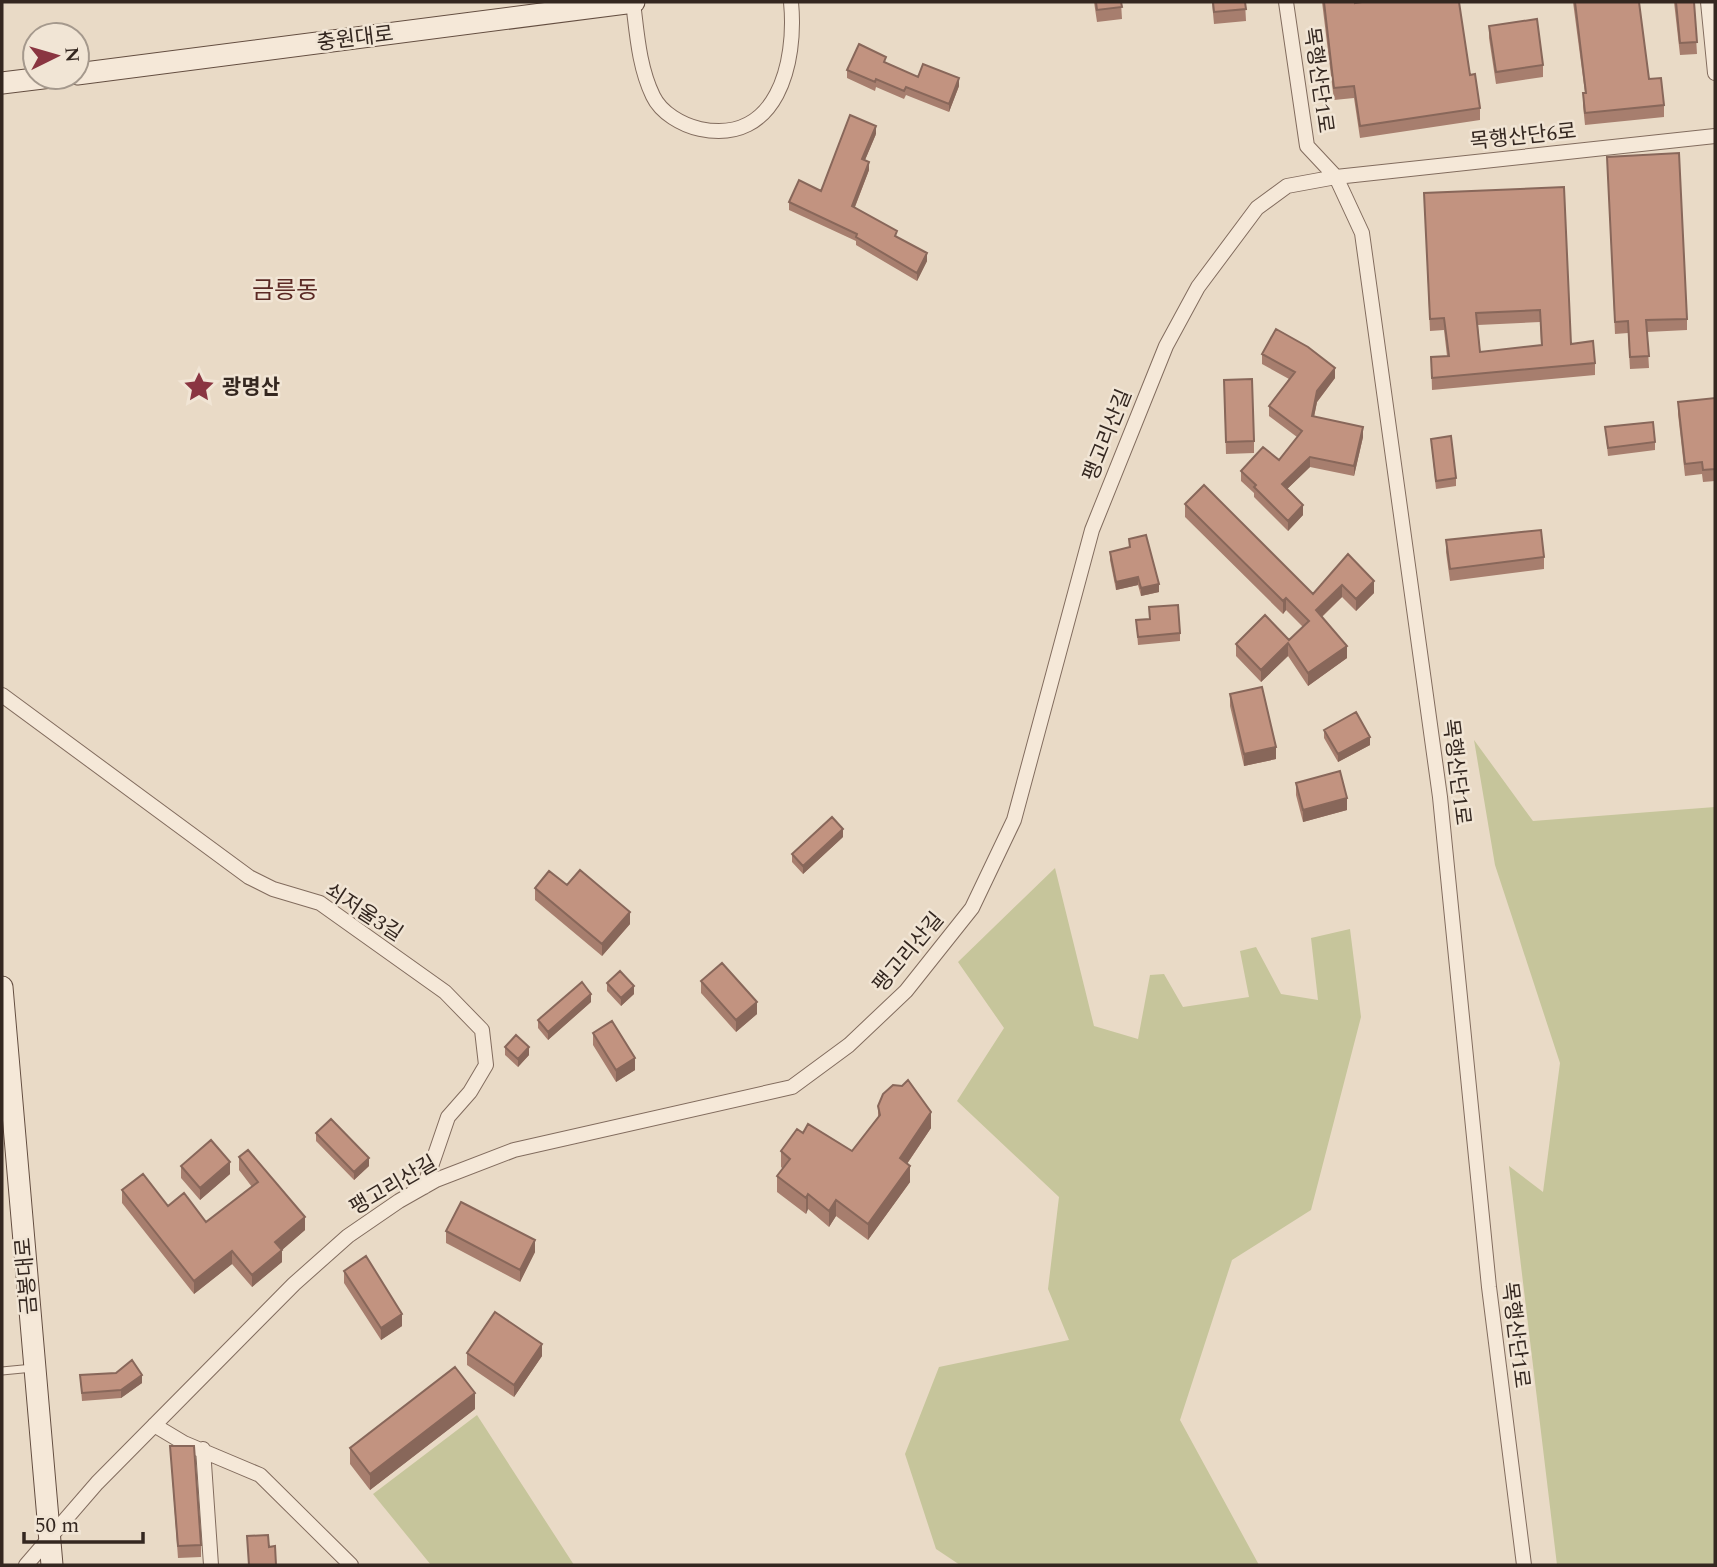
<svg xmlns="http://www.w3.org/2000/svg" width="1717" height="1567" font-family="Spectral,'Noto Sans KR',serif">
<rect width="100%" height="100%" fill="#e9dac6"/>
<path fill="#c6c59b" d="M1474,740l59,81 182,-14v758h-158l-48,-399 34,26 17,-129 -65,-198z
M1055,868l39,158 44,13 12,-64 14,-1 19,33 66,-10 -9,-46 16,-4 25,47 37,6 -7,-62 39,-9 11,88 -50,193 -79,50 -52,160 79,145h-299l-24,-16 -31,-95 34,-87 130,-27 -21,-51 11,-92 -102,-96 47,-73 -46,-66z
M477,1415l97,150h-143l-58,-71z"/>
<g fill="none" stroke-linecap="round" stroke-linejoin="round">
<defs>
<path id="lane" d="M2,1371l31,-3"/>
<path id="street" d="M633,2c4,32 6,65 20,94 8,17 29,29 47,33 77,16 97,-66 91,-127
M1286,2l21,144 29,31 26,56 78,564 49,490 35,278
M1708,2l7,71
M2,695l247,182 24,12 47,14 125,89 37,38 4,35 -16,27 -22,25 -24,70
M154,1425l30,18 76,32 91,90
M203,1449l8,116
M26,1565l71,-82 197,-199 54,-48 51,-35 37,-21 78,-30 278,-63 57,-42 57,-54 66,-83 42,-88 78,-290 74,-184 32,-59 59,-79 30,-22 49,-9 379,-41"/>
<path id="secondary" d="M77,74l557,-72
M2,83l49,-6
M2,987l50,578"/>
</defs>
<use href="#lane" stroke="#826c5e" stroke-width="9"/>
<use href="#street" stroke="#826c5e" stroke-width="16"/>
<use href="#secondary" stroke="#644e41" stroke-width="23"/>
<use href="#lane" stroke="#f5e8d8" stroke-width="7"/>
<use href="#street" stroke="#f5e8d8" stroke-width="14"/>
<use href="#secondary" stroke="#f5e8d8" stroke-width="21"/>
</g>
<path fill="#a77e6e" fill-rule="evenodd" d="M1094,2h27l1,17 -25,3z
M1212,2h33l1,19 -32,3z
M1322,2h33l115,73 10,33v12l-120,18 -6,-40 -20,2z
M1573,2h66l10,77 15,26v12l-79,8 -2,-20v-12h2z
M1674,2h20l3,52 -17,1z
M1489,26l54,39v12l-47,7 -7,-46z
M886,63l32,14 41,9 -10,26 -43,-17 -2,4 -28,-12 -1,4 -28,-13v-8z
M876,134l-11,26 4,10 -14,37 42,30 30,24 -10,20 -61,-36v-4l-67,-31v-8l32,-11z
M1607,157l80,162v11l-40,2 2,36 -19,1 -2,-36 -13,1z
M1564,187l7,157 24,19v12l-163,15 -1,-33 16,-1 -3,-26 -14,1 -6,-138zM1540,322l1,23 -61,7 -2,-27z
M1262,354l73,24 -18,24 -3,15 49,20 -9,39 -44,-9 -23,22 16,26 -15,16 -34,-34v-4l-13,-12v-10l38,-11 18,-23 -28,-21v-10l20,-27 -27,-15z
M1224,392l30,49v12l-28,1z
M1715,398v83l-12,1 -1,-8 -17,2 -7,-62v-12z
M1605,427l50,15v8l-47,6z
M1431,439l25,39v8l-20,3z
M1185,504l128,90 35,-40 26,39 -18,18 -14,-14 -20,20 25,41 -39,28 -20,-30 -27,26 -25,-26v-12l53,-4 14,-13 -17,-17 -3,4 -98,-97z
M1129,539l30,53 -18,4 -3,-11 -22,5 -6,-30v-8l19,-5z
M1446,540l98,17v12l-94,12 -4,-29z
M1136,620l44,13v8l-42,4z
M1230,694l46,65 -32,7 -14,-60z
M1324,730l46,15 -32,17 -14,-24z
M1296,783l51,27 -44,12 -7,-27z
M843,837l-40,37 -11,-12v-8z
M567,885l63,39 -28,32 -67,-56v-12z
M701,981l56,33 -21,18 -35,-39z
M607,983l27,11 -13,12 -14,-15z
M591,1002l-43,38 -10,-12v-8z
M593,1033l42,37 -19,12 -23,-37z
M505,1047l24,8 -11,12 -13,-12z
M878,1106l53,22 -24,36 3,18 -42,58 -32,-24 -7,11 -21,-18 -2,5 -29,-22v-16l6,-7 -2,-2v-16l22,-18 49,18 26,-34z
M316,1133l53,33 -15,14 -38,-39z
M239,1157l66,73 -23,20v12l-30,25 -20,-23 -38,30 -72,-91v-13l46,16 38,16 46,-35 -13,-17z
M181,1166l49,8 -30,26 -19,-22z
M446,1231l89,21 -15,30 -74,-39z
M344,1271l58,55 -21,14 -37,-57z
M467,1353l75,3 -28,41 -47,-32z
M80,1375l62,8 -21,15 -39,3z
M475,1409l-105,81 -20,-26v-16z
M170,1446l31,99v12l-23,1z"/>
<path fill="#88675a" d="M959,78v8l-10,26v-8z
M876,126v8l-14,33v-8z
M869,162v8l-17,44v-8z
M927,253v8l-10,20v-8z
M1335,368v10l-18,24 -5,24v-10l5,-25z
M1363,427v10l-9,39v-10z
M1310,457v10l-28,27v-10z
M1303,505v10l-15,16v-10z
M1138,577v8l-22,5v-8z
M1374,581v12l-18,18v-12z
M1159,584v8l-18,4v-8z
M1342,585v12l-26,25v-12z
M1286,598v12l-3,4v-13z
M1288,643v13l-27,26v-12z
M1347,646v12l-39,28v-13z
M1370,737v8l-32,17v-8z
M1276,747v12l-32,7v-12z
M1347,798v12l-44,12v-12z
M843,829v8l-40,37v-8z
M630,912v12l-28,32v-12z
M634,986v8l-13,12v-8z
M591,994v8l-43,38v-8z
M757,1002v12l-21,18v-12z
M529,1047v8l-11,12v-8z
M635,1058v12l-19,12v-12z
M931,1112v16l-31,46v-16z
M369,1158v8l-15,14v-8z
M230,1162v12l-30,26v-12z
M910,1166v16l-42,58v-16z
M808,1194v15l-2,5v-16z
M836,1200v16l-7,11v-16z
M305,1217v13l-23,20v12l-30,25v-12l23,-33z
M535,1240v12l-15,30v-12z
M232,1251v13l-38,30v-13z
M402,1314v12l-21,14v-12z
M542,1344v12l-28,41v-12z
M142,1375v8l-21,15v-8z
M475,1393v16l-105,81v-16z"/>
<path fill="#c29380" stroke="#88675a" stroke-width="2" fill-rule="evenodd" d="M1096,2h25l1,5 -25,3z
M1213,2h32l1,7 -32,3z
M1324,2h31v1l7,-1h97l11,73 5,-1 5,34 -120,18 -6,-40 -20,2z
M1575,2h64l10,77 12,-1 3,27 -79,8 -2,-20h3z
M1676,2h18l3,40 -17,1z
M1537,19l6,46 -47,7 -7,-46z
M859,44l27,13 -2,5 34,15 5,-13 36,14 -10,26 -43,-17 -2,4 -28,-12 -1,3 -28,-12z
M850,115l26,11 -14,33 7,3 -17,44 45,25 -2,5 32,17 -10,20 -61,-36 1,-3 -68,-32 10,-22 22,11z
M1679,153l8,166 -41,1 3,36 -19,1 -2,-36 -13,1 -8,-165z
M1564,187l7,157 22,-3 2,22 -163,15 -1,-21 18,-1 -5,-38 -14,1 -6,-126zM1540,310l2,35 -62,7 -4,-39z
M1276,329l32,18 27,21 -18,23 -5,25 51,11 -9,39 -44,-9 -28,27 21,21 -15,16 -34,-34 2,-2 -15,-14 22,-24 16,13 23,-29 -33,-25 26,-34 -33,-18z
M1252,379l2,62 -28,1 -2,-62z
M1715,398v71l-12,1 -1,-8 -17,2 -7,-62z
M1653,422l2,20 -47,6 -3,-21z
M1451,436l5,42 -20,3 -5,-42z
M1204,485l109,109 35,-40 26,27 -18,18 -14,-14 -26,25 31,36 -39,27 -20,-30 -27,27 -25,-26 29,-29 24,25 20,-19 -23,-23 -3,3 -98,-97z
M1541,530l3,27 -94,12 -4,-29z
M1146,535l13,49 -18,4 -3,-11 -22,5 -6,-30 20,-5 -1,-8z
M1178,605l2,28 -42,4 -2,-17 14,-1 -1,-12z
M1262,687l14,60 -32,7 -14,-60z
M1356,712l14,25 -32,17 -14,-24z
M1340,771l7,27 -44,12 -7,-27z
M832,817l11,12 -40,37 -11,-12z
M580,870l50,42 -28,32 -67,-56 14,-17 18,14z
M722,963l35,39 -21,18 -35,-39z
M620,971l14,15 -13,12 -14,-15z
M582,982l9,12 -43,38 -10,-12z
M612,1021l23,37 -19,12 -23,-37z
M516,1035l13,12 -11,12 -13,-12z
M908,1080l23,32 -31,46 10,8 -42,58 -32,-24 -7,11 -21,-17 -2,4 -29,-22 13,-17 -9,-8 16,-22 6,4 5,-9 44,27 28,-36 -2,-9 5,-12 10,-9 9,1z
M331,1119l38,39 -15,14 -38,-39z
M211,1140l19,22 -30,26 -19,-22z
M248,1150l57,67 -30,25 7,8 -30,25 -20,-24 -38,30 -72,-91 21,-16 25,32 16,-13 22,29 52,-40 -19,-25z
M461,1202l74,38 -15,30 -74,-39z
M366,1256l36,58 -21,14 -37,-57z
M495,1312l47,32 -28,41 -47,-32z
M132,1360l10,15 -21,15 -39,3 -2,-18 36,-2z
M455,1367l20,26 -105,81 -20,-26z
M170,1446h24l7,99 -23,1z
M268,1535l1,12 6,-1 1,19h-27l-2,-29z"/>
<defs>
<symbol id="sight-bare" viewBox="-9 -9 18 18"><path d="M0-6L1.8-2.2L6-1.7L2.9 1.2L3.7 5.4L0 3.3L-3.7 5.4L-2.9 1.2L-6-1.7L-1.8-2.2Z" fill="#8a3541" stroke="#f1e5d5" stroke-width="2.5" paint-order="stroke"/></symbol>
</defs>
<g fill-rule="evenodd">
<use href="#sight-bare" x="177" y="365" width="44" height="44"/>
</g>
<g text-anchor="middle" stroke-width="5" stroke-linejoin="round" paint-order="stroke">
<g font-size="21" fill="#342720" stroke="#f1e5d5">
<text transform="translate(355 38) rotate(-7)" y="7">충원대로</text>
<text transform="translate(1319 80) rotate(82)" y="7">목행산단1로</text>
<text transform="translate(1523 136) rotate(-6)" y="7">목행산단6로</text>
<text transform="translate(1107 435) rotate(-68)" y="7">팽고리산길</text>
<text transform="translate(1457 772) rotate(83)" y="7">목행산단1로</text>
<text transform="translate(364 912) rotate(33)" y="7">쇠저울3길</text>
<text transform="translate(908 952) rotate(-50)" y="7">팽고리산길</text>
<text transform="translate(393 1185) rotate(-30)" y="7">팽고리산길</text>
<text transform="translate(26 1276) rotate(-95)" y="7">금봉대로</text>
<text transform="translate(1516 1335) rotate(83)" y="7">목행산단1로</text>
</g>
<g font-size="21" font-weight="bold" fill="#342720" stroke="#f1e5d5" text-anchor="start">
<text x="222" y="394">광명산</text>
</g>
<g font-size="24" fill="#5b2924" stroke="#f1e5d5">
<text x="285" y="298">금릉동</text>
</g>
</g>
<rect width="1717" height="1567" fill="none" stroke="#342720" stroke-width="7"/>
<g transform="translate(56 56) rotate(85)"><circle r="33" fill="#f1e5d5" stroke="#a5998d" stroke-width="2"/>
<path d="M0-5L12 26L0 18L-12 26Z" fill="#8a3541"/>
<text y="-10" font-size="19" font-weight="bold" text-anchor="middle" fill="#342720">N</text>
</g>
<path d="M24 1532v10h119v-10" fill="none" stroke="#342720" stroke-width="3.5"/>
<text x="35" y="1532" font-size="21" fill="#342720" stroke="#f1e5d5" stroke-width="5" paint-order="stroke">50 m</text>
</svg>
